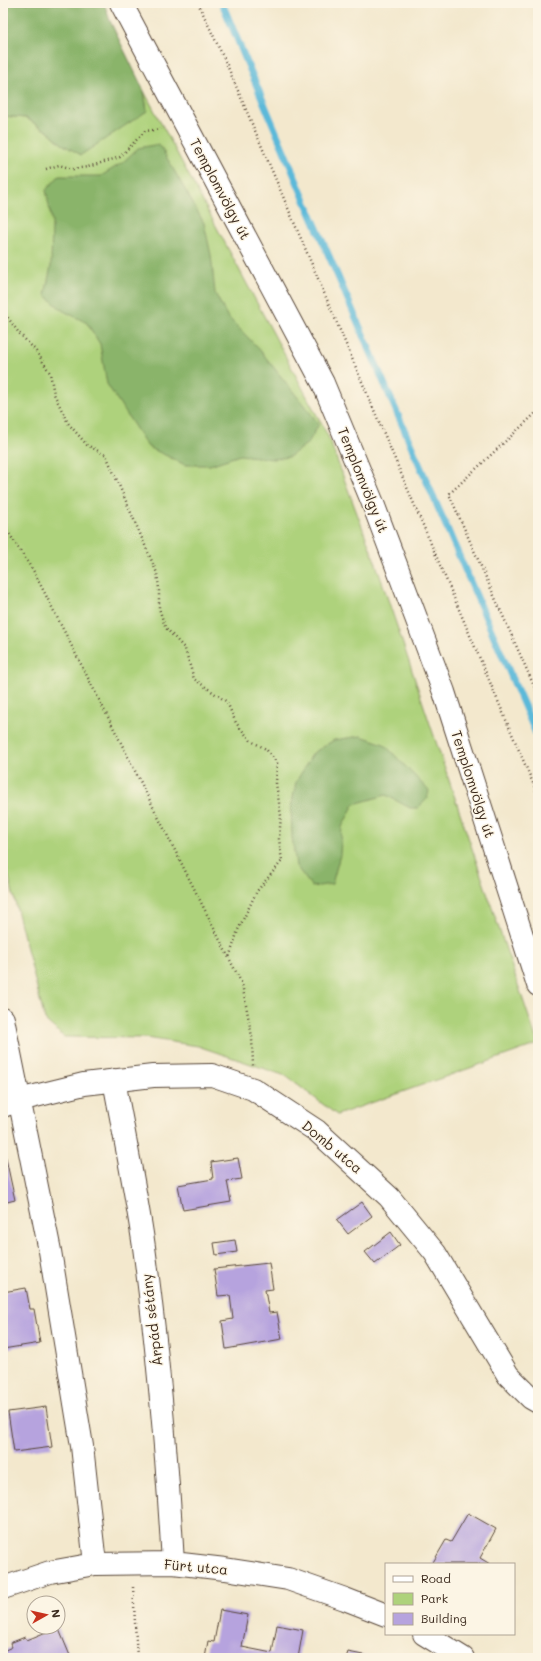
<svg xmlns="http://www.w3.org/2000/svg" width="541" height="1661" font-family="Mali,sans-serif">
<rect width="100%" height="100%" fill="#fcf5e5"/>
<filter id="ink" filterUnits="userSpaceOnUse"><feTurbulence type="fractalNoise" baseFrequency=".025" numOctaves="2"/><feDisplacementMap in="SourceGraphic" scale="8" xChannelSelector="R" yChannelSelector="G"/><feConvolveMatrix kernelMatrix="1 2 1 2 8 2 1 2 1" color-interpolation-filters="sRGB"/></filter>
<filter id="wash" filterUnits="userSpaceOnUse"><feTurbulence type="fractalNoise" baseFrequency=".012" numOctaves="4" result="noise"/><feDisplacementMap in="SourceGraphic" scale="16" xChannelSelector="R" yChannelSelector="G"/><feGaussianBlur stdDeviation="0.9" result="paint"/><feColorMatrix in="noise" values="0 0 0 0 0 0 0 0 0 0 0 0 0 0 0 0 0 1.4 0 .05"/><feComposite in="paint" operator="in"/></filter>
<g filter="url(#wash)">
<rect width="100%" height="100%" fill="#f3e8cd"/>
<path fill="#aed27b" stroke="#747e4c" d="M144,91l184,345 48,128 162,480 -201,71 -51,-39 -88,-30 -52,-8 -82,-1 -19,-17 -42,-166v-738l23,2 24,15 12,11 85,-33z"/>
<path fill="#8ab46b" stroke="#626f44" d="M3,3h101l6,18 34,70 3,20 -66,44 -19,-11 -12,-11 -24,-15 -23,-2z
M159,144l45,79 7,32 4,38 12,23 32,33 60,75 -11,19 -19,14 -16,2 -33,-4 -30,10h-25l-20,-10 -17,-8 -41,-63 -7,-40 -13,-21 -25,-13 -17,-15 6,-29 1,-44 -6,-32 13,-14h42l21,-13 16,-15z
M361,736l23,8 45,47 -2,8 -9,9h-8l-24,-13 -32,9 -12,23 -2,28 -8,29 -20,3 -16,-21 -4,-29 -1,-29 5,-26 17,-29 21,-13z"/>
<g fill="none" stroke-linecap="round" stroke-linejoin="round">
<path stroke="#5bb9d9" stroke-width="7" d="M222,3l81,193 235,542"/>
</g>
<g id="blocks">
<path fill="#b6a3de" d="M5,1154l10,46 -12,3v-48z
M238,1158l4,21 -15,2 4,21 -48,8 -5,-25 35,-6 -2,-17z
M362,1202l10,14 -24,18 -11,-14z
M391,1232l9,13 -25,19 -10,-12z
M235,1240l2,12 -21,3 -2,-12z
M269,1263l4,26 -8,1 4,23 8,-1 5,27 -56,10 -4,-28 11,-2 -3,-24 -12,1 -4,-27z
M26,1288l4,21h4l6,34 -37,6v-57z
M46,1407l6,40 -38,5 -6,-40z
M468,1513l28,16 -16,29 10,6h-58l14,-24 5,2z
M220,1610l28,5 -6,32 30,6 5,-28 26,5 -5,28h-93l3,-17 6,1z
M58,1627l13,31h-68v-7l9,-4 -2,-4 15,-6 2,3z
M348,1652l25,5v1h-27z"/>
</g>
</g>
<g filter="url(#ink)">
<use href="#blocks" fill-opacity="0" stroke="#574638" stroke-width="1"/>
<g fill="none" stroke-linecap="round" stroke-linejoin="round">
<defs>
<path id="minor" d="M121,3l202,380 49,118 72,191 94,293
M3,1019l47,232 32,195 13,118
M114,1080c10,55 22,111 30,167 14,105 23,210 29,316
M3,1106l16,-6 65,-16 69,-8 59,-1 41,14 64,42 72,66 46,56 73,122 23,23 7,4
M3,1588l47,-16 45,-8 78,-1 52,6 63,10 57,20 41,16
M424,1634l39,24"/>
</defs>
<use href="#minor" stroke="#574638" stroke-width="24"/>
<path stroke="#574638" stroke-width="2.5" stroke-dasharray="1 3" stroke-linecap="butt" d="M198,3l29,62 311,730
M46,169l13,-4 14,4 15,-2 32,-10 25,-26 17,-2
M3,311l16,22 17,18 14,22 4,21 14,29 19,22 19,10 51,118 2,16v19l6,19 20,22 9,30 33,23 9,21 15,18 15,8 11,14 -1,20 5,33 -2,23 3,22 -25,30 -19,39 -9,28
M538,411l-89,83 89,201
M3,524l31,48 83,163 125,249 10,53 1,29
M133,1587l4,71"/>
<use href="#minor" stroke="#fff" stroke-width="22"/>
</g>
</g>
<g text-anchor="middle" stroke-width="3" stroke-linejoin="round" paint-order="stroke">
<g font-size="14" fill="#3b2a1e" stroke="#fcf5e5">
<text transform="translate(220 189) rotate(62)" y="5">Templomvölgy út</text>
<text transform="translate(363 480) rotate(68)" y="5">Templomvölgy út</text>
<text transform="translate(473 784) rotate(72)" y="5">Templomvölgy út</text>
<text transform="translate(332 1147) rotate(40)" y="5">Domb utca</text>
<text transform="translate(152 1320) rotate(-97)" y="5">Árpád sétány</text>
<text transform="translate(196 1567) rotate(5)" y="5">Fürt utca</text>
</g>
</g>
<rect width="541" height="1661" fill="none" stroke="#fcf5e5" stroke-width="16"/>
<rect x="385" y="1563" width="130" height="72" fill="#fcf5e5" stroke="#afa495"/>
<rect x="393" y="1576" width="20" height="6" fill="#ffffff" stroke="#afa495"/>
<text x="421" y="1583" font-size="12" fill="#3b2a1e">Road</text>
<rect x="393" y="1593" width="20" height="12" fill="#aed27b" stroke="#afa495"/>
<text x="421" y="1603" font-size="12" fill="#3b2a1e">Park</text>
<rect x="393" y="1613" width="20" height="12" fill="#b6a3de" stroke="#afa495"/>
<text x="421" y="1623" font-size="12" fill="#3b2a1e">Building</text>
<g transform="translate(46 1615) rotate(82)"><circle r="19" fill="#fcf5e5" stroke="#afa495"/>
<path d="M0-3L7 15L0 10L-7 15Z" fill="#c8321e"/>
<text y="-6" font-size="11" font-weight="bold" text-anchor="middle" fill="#3b2a1e">N</text>
</g>
</svg>
